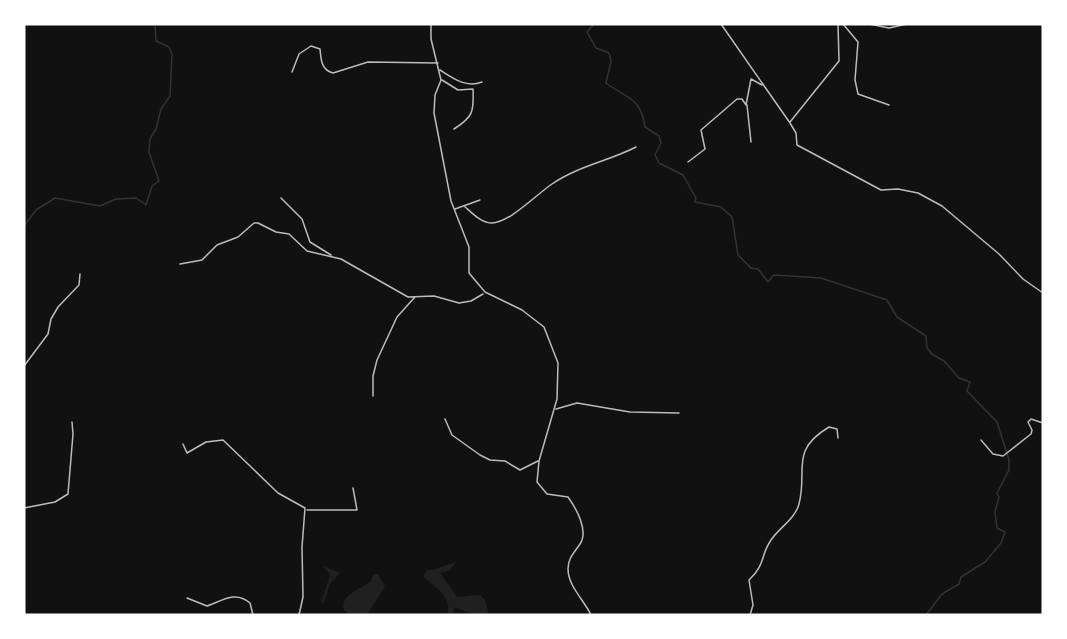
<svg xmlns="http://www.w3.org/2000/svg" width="1067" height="639" font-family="Inter,sans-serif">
<rect width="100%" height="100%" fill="#111"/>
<path fill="#202020" d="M456,562l-7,9 -9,2 17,24 23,-2 5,5 4,15h-15l-19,-8 -3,8h-5c6,-19 -12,-27 -24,-39l4,-6h6z
M323,566l17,7 -10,11 -7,21 -1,-5 8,-25z
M373,574h5l7,12 -18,29h-16l-7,-5c-4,-16 16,-20 27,-29z"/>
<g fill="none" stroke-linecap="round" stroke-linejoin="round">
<path stroke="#333" stroke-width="1.5" d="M594,24l-7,8 9,16 13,5 2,8 -5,22c21,16 35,14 39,44l14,9 2,7 -6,12 4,8 24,12 13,23 -1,4 26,5 11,10 6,38 13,13 7,1 10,13 6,-7 47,3 66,22 10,17 29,19 1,12 5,6 12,7 15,17 11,4 -3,9 30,31 12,38v10l-12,23 2,4 -4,15 2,16 8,4 -4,11 -16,19 -24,15 -2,7 -17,10 -16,21
M24,226l12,-16 19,-12 45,8 16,-7 20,-1 10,7 6,-19 7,-5 -10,-29 1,-13 6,-10 5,-20 9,-13 2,-42 -3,-7 -13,-6 -1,-17"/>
<path stroke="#bcbcbc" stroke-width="1.5" d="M431,24v15l10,41 -6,15 -1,18 17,88 18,46v26l16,19 37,18 22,17 14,36 -1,36 -18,62 -2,21 10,12 21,3c8,11 21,34 12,47 -6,9 -12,14 -12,25 0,17 16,31 23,46
M721,24l69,99 6,10 1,12 84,45 17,-1 20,4 24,13 57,48 24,25 20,14
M843,24l15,18 -3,38 3,14 31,11
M869,24l20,4 18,-4
M440,70c14,9 26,18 42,12
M292,72l7,-18 12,-8 9,3c1,10 1,21 13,24l35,-11 70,1
M442,80l16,10 15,-1c1,23 0,28 -19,40
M747,105l4,37
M790,122l49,-61 -1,-37
M688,162l17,-13 -4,-19 36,-31h5l4,6 5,-26 11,6
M281,198l21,21 8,23 21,13
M464,206c7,6 17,17 27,17 17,1 46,-29 61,-39 26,-18 57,-23 84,-37
M455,209l25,-9
M180,264l22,-4 15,-15 21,-8 16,-14h4l18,9 13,2 18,17 34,8 67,38 26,-1 25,7 12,-2 12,-7
M24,366l24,-32 3,-15 7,-12 21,-22 1,-11
M373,396v-20l4,-16 20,-43 18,-20
M556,409l21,-6 53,9 49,1
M445,419l7,16 28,20 10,5 15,1 15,9 18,-9
M981,440l12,14 10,2 28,-22 1,-4 -4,-8 3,-3 12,4
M183,444l4,9 19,-11 17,-2 55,53 27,15 -3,39 1,50 -4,18
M24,508l31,-6 13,-8 5,-60 -1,-12
M307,510h50l-4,-22
M187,598l20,8c15,-5 28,-16 43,-3l3,12
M750,615l3,-10 -4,-25c17,-16 11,-24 22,-40 8,-12 24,-21 28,-36 9,-34 -10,-53 30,-77l8,2 1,9"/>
</g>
<rect width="1067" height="639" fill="none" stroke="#ffffff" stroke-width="51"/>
</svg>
